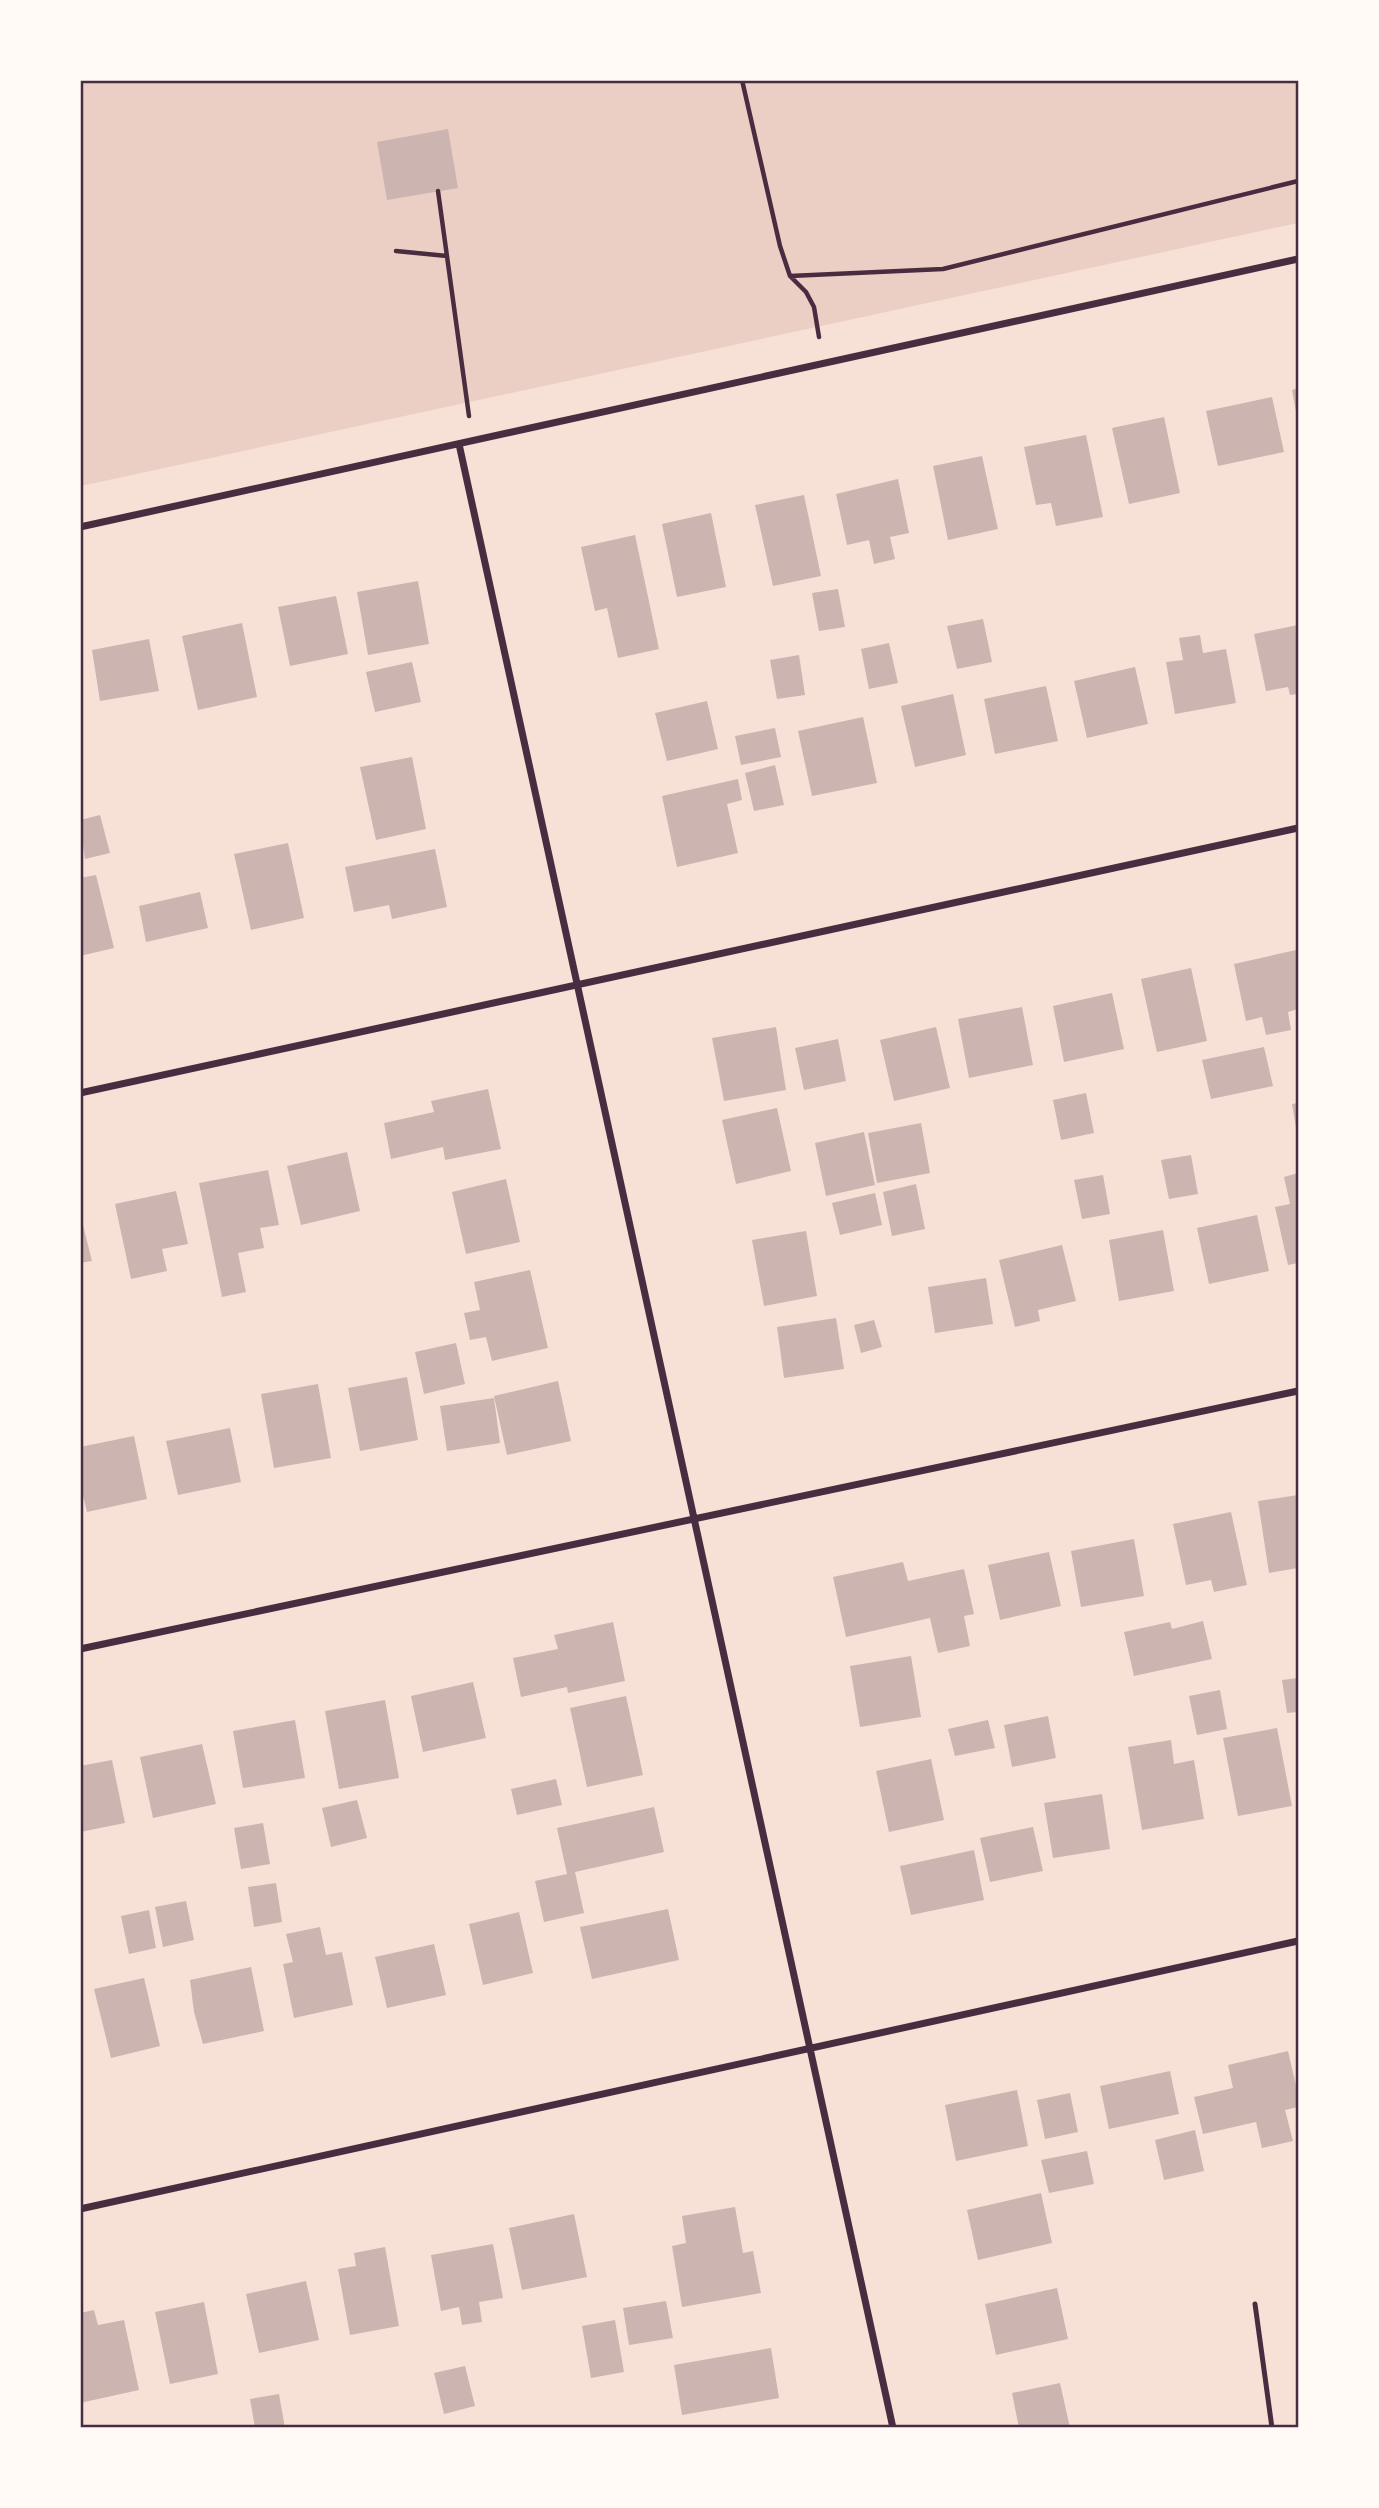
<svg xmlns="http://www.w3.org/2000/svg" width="1379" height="2508" font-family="Manrope,sans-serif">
<rect width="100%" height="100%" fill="#f7e1d7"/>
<path fill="#ebcfc5" d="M80,81h1218v142l-1217,263z"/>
<path fill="#ccb4b1" d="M448,129l10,59 -71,12 -10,-58z
M1298,388v28l-1,1 -5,-27z
M1272,397l12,55 -66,14 -12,-55z
M1164,417l16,76 -51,11 -17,-76z
M1086,435l17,82 -47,9 -5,-23 -15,2 -12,-58z
M982,456l16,73 -50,11 -15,-74z
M898,479l11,54 -19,4 5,22 -21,5 -5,-24 -22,5 -11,-51z
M804,495l17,81 -48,10 -18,-81z
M711,513l15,74 -49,10 -15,-73z
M635,535l24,114 -41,9 -11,-50 -12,3 -14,-64z
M418,581l11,63 -61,11 -11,-63z
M838,589l7,38 -26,4 -7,-38z
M336,596l12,58 -58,12 -12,-59z
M983,619l9,43 -35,7 -10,-43z
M242,623l15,74 -59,13 -16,-74z
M1298,625v69l-8,1 -2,-8 -22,4 -12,-57z
M1200,635l3,18 23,-4 10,54 -61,11 -9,-52 17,-2 -4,-22z
M149,639l10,52 -59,10 -8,-51z
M889,643l9,40 -29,6 -8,-40z
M799,655l6,40 -28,4 -7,-39z
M412,662l9,40 -46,10 -9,-40z
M1135,667l13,57 -61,14 -13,-57z
M1046,686l12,55 -63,13 -11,-55z
M953,694l13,61 -51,12 -14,-61z
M707,701l11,48 -51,12 -12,-48z
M863,717l14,66 -65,13 -14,-65z
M775,728l6,29 -40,8 -6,-29z
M412,757l14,72 -50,11 -16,-73z
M775,765l9,40 -30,6 -9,-38z
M738,779l4,21 -15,4 11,49 -61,14 -15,-71z
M100,815l10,38 -25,6 -5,-39z
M288,843l16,75 -53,12 -17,-76z
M435,849l12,58 -55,12 -3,-14 -35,7 -9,-45z
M96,875l18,73 -34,8v-78z
M200,892l8,36 -62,14 -7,-36z
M1296,950l2,59 -10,3 3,18 -25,5 -4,-18 -16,4 -12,-57z
M1191,968l16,73 -50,11 -16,-73z
M1112,993l12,56 -60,13 -11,-56z
M1022,1007l11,58 -64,13 -11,-59z
M776,1027l10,63 -62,11 -12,-63z
M936,1027l14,61 -56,13 -14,-61z
M838,1039l8,42 -42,9 -9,-42z
M1264,1047l9,39 -62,13 -9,-39z
M488,1089l13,60 -56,11 -2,-13 -52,12 -7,-36 50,-11 -3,-11z
M1086,1093l8,40 -33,7 -8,-40z
M1298,1103v30h-1l-5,-29z
M777,1108l14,63 -55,13 -14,-64z
M921,1123l9,50 -53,10 -9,-50z
M864,1132l11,53 -49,11 -11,-53z
M347,1152l13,59 -59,14 -14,-59z
M1191,1155l7,39 -29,5 -8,-39z
M268,1170l11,55 -19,3 4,20 -26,5 8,39 -24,5 -23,-114z
M1298,1173v90l-10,2 -13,-58 15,-3 -6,-27z
M1103,1175l7,39 -28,5 -8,-39z
M506,1179l14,63 -54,12 -14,-62z
M916,1184l9,45 -33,7 -9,-44z
M176,1191l12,53 -26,5 5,22 -36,8 -16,-75z
M875,1193l7,32 -42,10 -8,-32z
M80,1213l12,48 -12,2z
M1257,1215l12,56 -60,13 -12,-56z
M1163,1230l11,61 -55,10 -10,-61z
M806,1231l11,65 -53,10 -12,-66z
M1062,1245l14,56 -38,9 2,11 -25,6 -16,-67z
M530,1270l18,78 -56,13 -6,-24 -16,3 -6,-27 16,-3 -6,-28z
M986,1278l7,46 -58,9 -7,-46z
M836,1318l8,51 -60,9 -7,-51z
M874,1320l8,27 -21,6 -7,-28z
M456,1343l9,41 -41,10 -9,-42z
M407,1377l11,63 -58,11 -12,-63z
M558,1381l13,60 -64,14 -13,-59z
M318,1384l13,74 -57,10 -13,-74z
M494,1398l6,45 -53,8 -7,-45z
M230,1428l11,54 -63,13 -12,-54z
M134,1436l13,63 -60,13 -7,-29v-36z
M1298,1495v73l-29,5 -11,-72z
M1231,1512l16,73 -33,7 -3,-12 -25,5 -13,-61z
M1134,1539l10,57 -63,11 -10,-56z
M1049,1552l12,54 -61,14 -12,-55z
M903,1562l5,19 56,-12 10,45 -10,2 6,30 -32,7 -8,-35 -84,19 -13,-60z
M1203,1621l9,38 -78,17 -10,-44 46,-10 2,7z
M613,1622l12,59 -57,12 -1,-6 -46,10 -8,-39 45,-9 -4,-14z
M911,1656l10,61 -61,10 -10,-61z
M1298,1678v34l-11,1 -5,-33z
M473,1682l13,56 -63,14 -12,-56z
M1220,1690l7,39 -30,6 -8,-39z
M626,1696l17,79 -56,12 -17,-79z
M385,1700l14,78 -60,11 -14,-78z
M1048,1716l8,42 -44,9 -8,-42z
M295,1720l10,58 -62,10 -10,-57z
M988,1720l7,28 -40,8 -7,-27z
M1277,1728l15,78 -54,10 -15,-78z
M1171,1740l3,24 20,-4 10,59 -62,11 -14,-83z
M202,1744l14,60 -63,14 -13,-61z
M931,1759l13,61 -55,12 -13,-61z
M112,1760l13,63 -45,9v-66z
M556,1779l6,26 -45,10 -6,-26z
M1102,1794l8,55 -57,9 -9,-55z
M357,1800l10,38 -36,9 -9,-39z
M654,1807l10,45 -89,20 9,41 -40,9 -9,-41 32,-7 -10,-46z
M263,1823l7,41 -29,5 -7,-41z
M1033,1827l10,44 -53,11 -10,-44z
M974,1850l10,50 -73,15 -11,-49z
M276,1883l6,39 -28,5 -6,-40z
M186,1901l8,39 -31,7 -8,-40z
M668,1909l11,51 -87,19 -12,-52z
M149,1910l7,38 -27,6 -8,-38z
M519,1912l14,61 -50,12 -14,-61z
M320,1927l6,28 16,-3 11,53 -59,13 -11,-54 10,-2 -7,-28z
M434,1944l12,51 -59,13 -12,-51z
M251,1967l13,64 -61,13 -9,-32 -4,-32z
M144,1978l16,68 -49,12 -17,-69z
M1288,2051l10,43v13l-13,3 8,31 -31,7 -6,-26 -53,12 -9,-37 39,-9 -5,-23z
M1170,2071l9,43 -70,15 -9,-43z
M1017,2090l11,56 -72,15 -11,-56z
M1070,2093l8,39 -33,7 -8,-39z
M1195,2130l9,41 -40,9 -9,-40z
M1087,2151l7,33 -45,9 -8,-33z
M1041,2193l11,50 -74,17 -11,-50z
M735,2207l8,46 10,-2 8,42 -79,14 -10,-61 14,-3 -4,-27z
M574,2214l13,63 -65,13 -13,-62z
M493,2244l10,54 -24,4 3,20 -20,3 -3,-18 -18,4 -10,-56z
M385,2247l14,79 -49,9 -12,-66 18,-3 -2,-13z
M306,2281l13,59 -60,13 -13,-59z
M1057,2288l11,51 -72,16 -11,-51z
M666,2301l7,37 -44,7 -6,-37z
M204,2302l14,72 -48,10 -15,-72z
M94,2310l4,15 26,-5 15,70 -59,13v-90z
M615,2320l9,52 -33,6 -9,-52z
M771,2348l8,50 -97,17 -8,-50z
M465,2366l10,40 -31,8 -10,-41z
M1060,2383l10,45h-51l-7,-35z
M279,2394l6,34h-30l-5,-29z"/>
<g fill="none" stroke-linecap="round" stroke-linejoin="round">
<path stroke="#4a2c40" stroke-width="4.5" d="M742,80l38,166 10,30 16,16 8,15 5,30
M438,191l31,225
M396,251l51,5
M790,276l153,-7 355,-88"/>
<path stroke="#4a2c40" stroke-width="5" d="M1255,2304l17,124"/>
<path stroke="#4a2c40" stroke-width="7" d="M459,444l434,1984
M80,527l1218,-268
M80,1093l1218,-265
M80,1649l1218,-258
M80,2209l1218,-268"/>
</g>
<rect width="1379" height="2508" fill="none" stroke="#fffaf5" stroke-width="164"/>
<rect x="82" y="82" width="1215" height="2344" fill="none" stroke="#4a2c40" stroke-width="2.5"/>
</svg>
